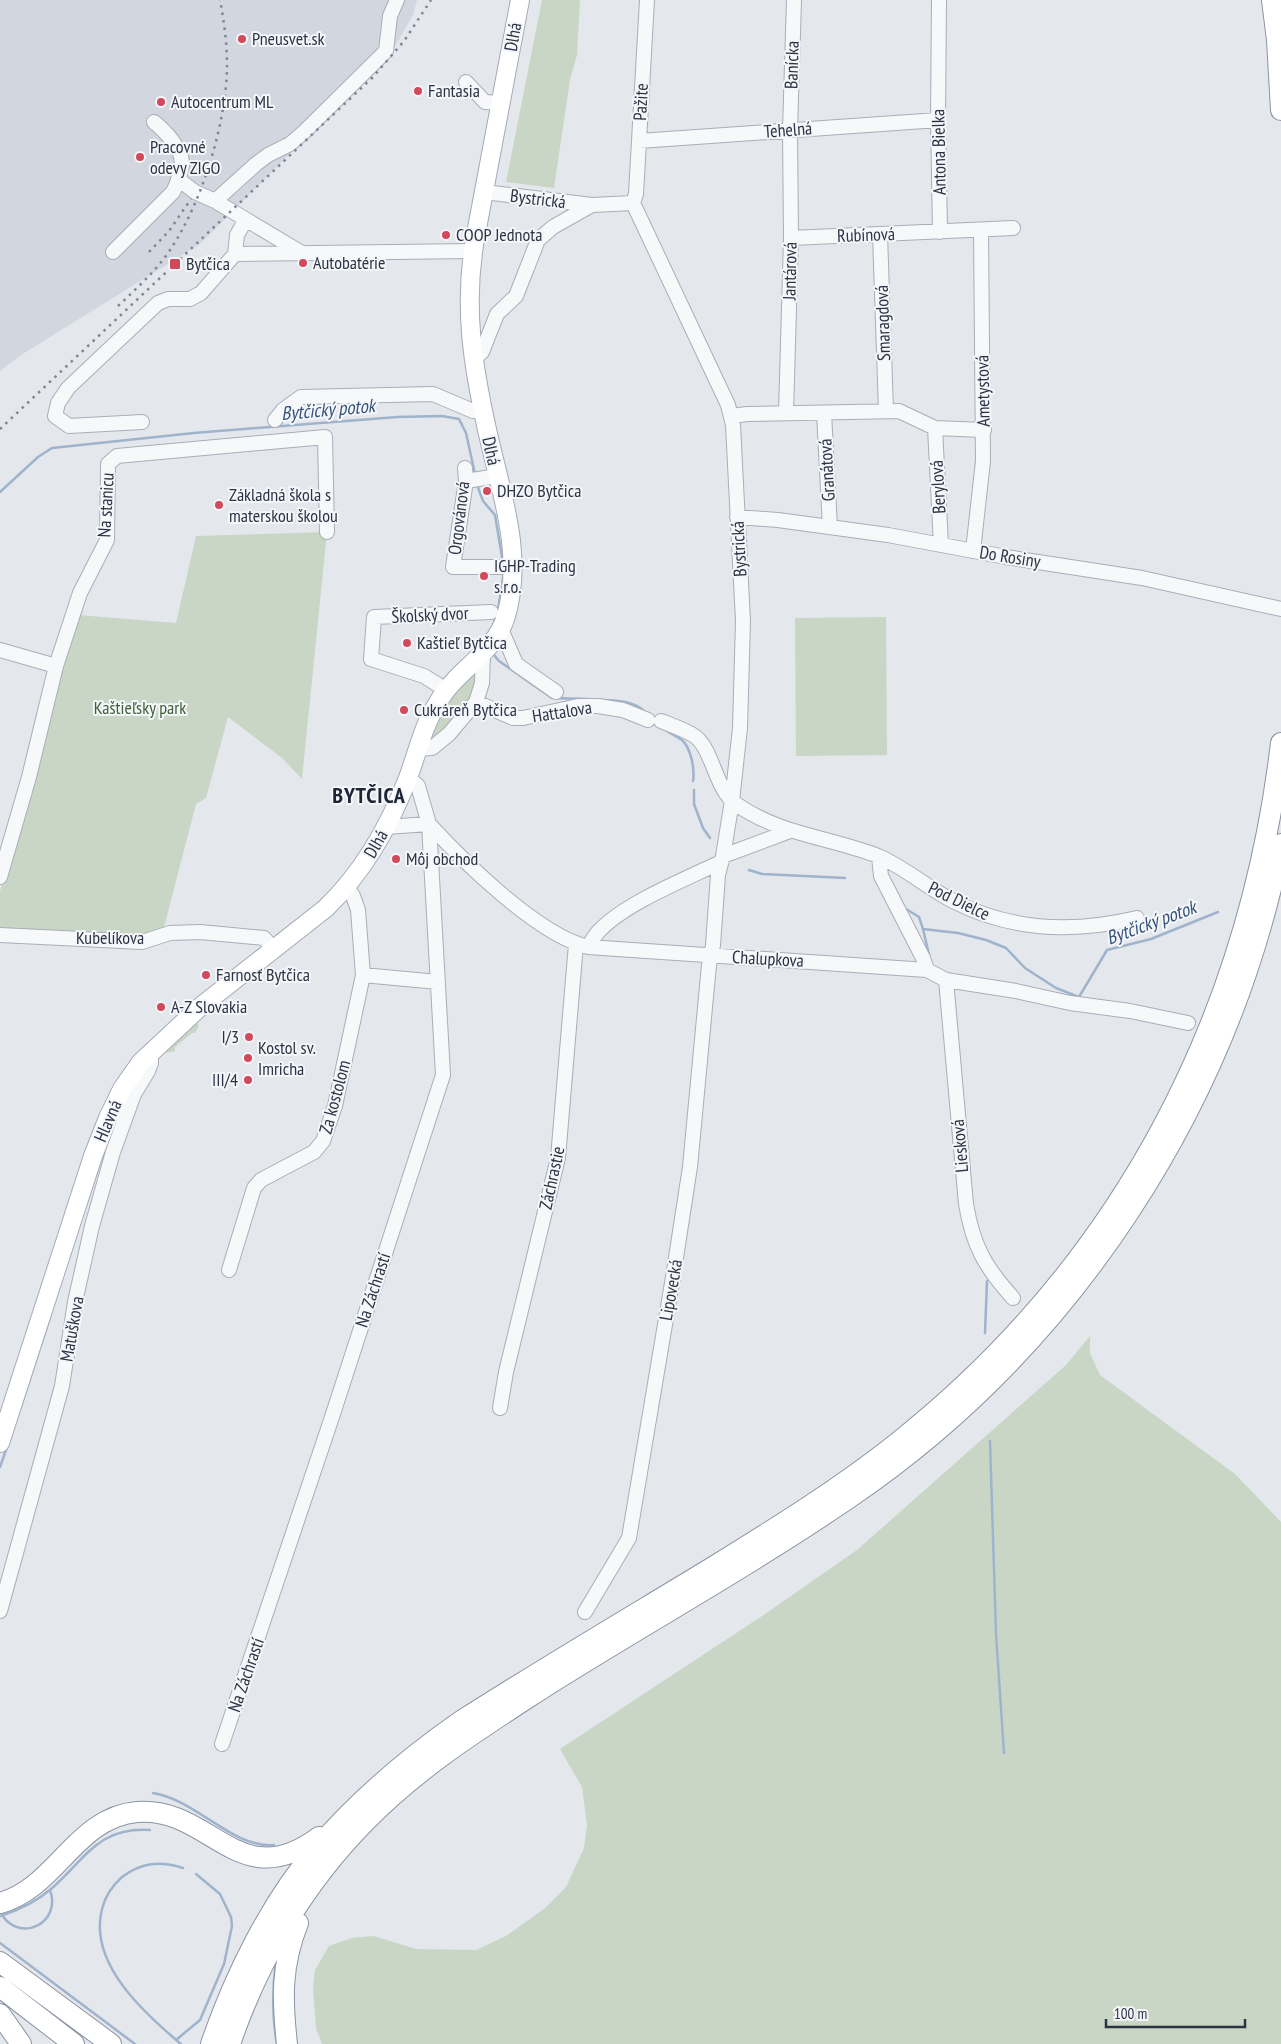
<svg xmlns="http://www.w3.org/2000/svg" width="1281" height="2044" font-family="'PT Sans Narrow',sans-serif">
<rect width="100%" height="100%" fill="#e4e7ec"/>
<path fill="#d2d6de" d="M0,0h417l-4,15 -20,35 -193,194 -179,111 -21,16z"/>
<path fill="#c9d6c5" d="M542,0h38l-3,55 -7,25 -16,108 -48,-6z
M327,532l-25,247 -20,-21 -54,-41 -22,81 -10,6 -33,127 -16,6 -147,-5v-41l33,-113 27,-111 18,-52 98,8 20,-87z
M886,617l1,138 -91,1 -1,-138z
M481,666l-1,16 -22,38 -29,22c13,-35 26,-49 52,-76z
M195,1023h2l2,3 -4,7h-3l-17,14v4l-9,2 -1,-3z
M1090,1336v17l10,22 135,99 46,48v522h-959l-6,-16 -3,-39 2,-19 14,-24 23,-8 22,-2 42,13 60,1 30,-14 38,-27 22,-22 18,-39 3,-23 -5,-38 -22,-38 205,-135 92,-64 209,-185z"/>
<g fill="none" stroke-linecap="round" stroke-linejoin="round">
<path stroke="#9fb4cc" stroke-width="2.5" d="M477,485l6,16 12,14 8,48
M0,492l38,-35 14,-9 142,-15 203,-16 45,-1 17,3 7,14 9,41
M493,626l5,-16 6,-39
M494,655l5,6 53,37 36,1
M601,700c15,0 35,1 45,13
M661,727c6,5 14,8 21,13 9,8 13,30 11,41
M694,790v14l9,24 7,10
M749,870l13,4 83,4
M906,909l13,8 4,12 35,4 28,7 20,8 19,20 31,20 23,9 28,-47 44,-11 67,-27
M923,929l7,30
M985,1333l2,-52
M21,1406l29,-89
M990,1441l6,193 8,119
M0,1467l7,-20
M153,1793c46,8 78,55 121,52
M2,1915c19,29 60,7 48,-25
M0,1916c19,-6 36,-14 51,-27 35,-30 46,-62 99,-59
M0,1943l135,101
M276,1962c-4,28 -4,55 1,82
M176,2040l24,-20 24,-56 8,-38 -1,-9 -11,-23 -24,-20
M181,2044c-37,-31 -93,-81 -79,-135 3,-12 11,-24 20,-32 20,-15 38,-16 61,-9"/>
<defs>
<path id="minor" d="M939,0l-1,120 2,112
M466,82l19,20 16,1
M639,141l299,-21
M178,179l17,13 20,9 87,52
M484,192l108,13 41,-2 95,202 5,20 10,196 -3,107 -8,73 -9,55 -5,19 -5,70 -4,20 -19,202 -17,110 -44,261 -44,74
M215,201l41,-37 12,-9 22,-11 14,-12 82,-81 4,-35 7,-16
M633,203l3,-9 11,-194
M880,234l6,177
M791,238l222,-10
M113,252l60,-60c4,-8 8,-18 9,-27 1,-16 -17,-34 -28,-43
M235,254l238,-3
M473,360l9,-8 15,-38 19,-18 22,-56 15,-13 39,-22
M786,413l5,-175 -1,-108 4,-130
M824,413l6,114
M732,416l15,-2 152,-3 36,17 49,2
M275,420l8,-10 18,-13 132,-3 40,17 9,-1
M142,422l-73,4 -14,-10 3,-13 10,-15 90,-85 10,-4h22l11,-6 34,-39 2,-19 8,-14
M935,428l6,117
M465,468l1,13 -13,86h60
M466,481l31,-5
M737,517l41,3 110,15 118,22 136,21 139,31
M973,551l10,-90 -2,-231
M501,629l15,35 40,28
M0,650l56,16
M446,690l-22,-14 -53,-17 3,-42 117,-5
M476,702l37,16h10l55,-12h20l25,4 25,10
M661,721c10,4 22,8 32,14 20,12 21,53 43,69 42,30 96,34 142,52 26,11 50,32 75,45 58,30 121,32 184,17
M418,749l14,-1 17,-14 27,-32 6,-19 1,-30
M429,824c35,38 109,111 159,123l339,23 19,10 70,11 54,12 60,8 58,12
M386,827l43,-3
M723,856l67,-25
M879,857l2,19 42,82 4,12
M0,877l29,-100 27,-111 24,-73 27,-53 1,-76 9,-8 208,-19 2,95
M0,935l142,7 28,-9 30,-1 64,6 9,10
M588,947c3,-5 7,-12 11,-16 26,-28 87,-52 122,-69
M363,975l75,7
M946,980l20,224c7,42 19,63 47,94
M229,1270l25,-82 7,-8 53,-28 9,-11 12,-35 28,-131 -5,-65 -5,-14 -6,-9
M500,1408l6,-36 52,-214 18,-214
M0,1611l62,-225 13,-84 17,-76 21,-74 21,-58 14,-23 3,-8v-13
M222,1744l110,-327 111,-342 -14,-251 -11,-38 -10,-9"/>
<path id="major" d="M0,1443l93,-287 15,-38 14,-29 19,-27 59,-55 126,-99c38,-37 63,-81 82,-130 7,-19 12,-39 20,-57 7,-15 15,-29 27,-41 19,-20 43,-36 51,-64 18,-60 -5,-124 -18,-182 -15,-67 -25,-126 -13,-195l45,-239"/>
<path id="highway" d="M1272,0l5,40 4,70
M0,1903c56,-15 76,-86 137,-91 74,-6 101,85 182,25
M0,1962l111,82
M0,1987l74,57
M0,2014l21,30
M211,2044c24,-69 60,-143 108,-198 42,-48 90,-89 142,-125 83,-53 168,-103 252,-154 63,-39 126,-78 184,-124 222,-176 351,-420 384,-700
M230,2044c28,-83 75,-162 137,-224 53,-54 116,-93 179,-134 100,-63 205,-121 303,-188 222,-151 379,-391 432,-654
M287,2044c-5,-45 -6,-78 11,-121"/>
</defs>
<use href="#minor" stroke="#a9aeb7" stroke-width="16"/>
<use href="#major" stroke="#a3abb8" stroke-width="20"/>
<use href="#highway" stroke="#8b94a3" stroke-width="22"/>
<use href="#minor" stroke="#f7f8fa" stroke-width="14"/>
<use href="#major" stroke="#fff" stroke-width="18"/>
<use href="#highway" stroke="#fff" stroke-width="20"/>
<path stroke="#7d8696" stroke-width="2.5" stroke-dasharray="2.5 5" stroke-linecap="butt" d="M149,252l20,-21 22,-32
M118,306c19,-18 38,-35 52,-56 32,-47 57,-129 57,-185 0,-22 -3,-44 -7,-65
M0,429l373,-352 31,-36 27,-41"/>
</g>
<g fill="#d1495b" stroke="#f4f6f9" stroke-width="2">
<circle cx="242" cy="39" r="5"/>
<circle cx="418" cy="91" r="5"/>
<circle cx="161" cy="102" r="5"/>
<circle cx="140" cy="157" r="5"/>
<circle cx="446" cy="235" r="5"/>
<circle cx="303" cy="263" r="5"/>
<rect x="169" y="258" width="12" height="12" rx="2.5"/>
<circle cx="487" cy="491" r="5"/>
<circle cx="219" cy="505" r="5"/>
<circle cx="484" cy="576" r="5"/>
<circle cx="407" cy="643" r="5"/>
<circle cx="404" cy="710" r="5"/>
<circle cx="396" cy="859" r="5"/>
<circle cx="206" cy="975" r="5"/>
<circle cx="161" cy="1007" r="5"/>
<circle cx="249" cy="1037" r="5"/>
<circle cx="248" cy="1058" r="5"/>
<circle cx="248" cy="1080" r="5"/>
</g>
<g text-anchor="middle" stroke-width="4" stroke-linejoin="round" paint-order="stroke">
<g font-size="18" fill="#2b3445" stroke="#f4f6f9">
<text transform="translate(513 37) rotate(-80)" y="6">Dlhá</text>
<text transform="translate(792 65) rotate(-88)" y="6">Banícka</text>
<text transform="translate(641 102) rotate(-87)" y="6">Pažite</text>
<text transform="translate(788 130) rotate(-4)" y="6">Tehelná</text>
<text transform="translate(939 152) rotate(-91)" y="6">Antona Bielka</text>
<text transform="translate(538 199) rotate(7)" y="6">Bystrická</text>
<text transform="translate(866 235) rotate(-2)" y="6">Rubínová</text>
<text transform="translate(790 271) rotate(-89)" y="6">Jantárová</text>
<text transform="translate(883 323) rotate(-92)" y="6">Smaragdová</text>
<text transform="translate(983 391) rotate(-91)" y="6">Ametystová</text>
<text transform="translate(491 451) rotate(78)" y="6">Dlhá</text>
<text transform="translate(827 470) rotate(-93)" y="6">Granátová</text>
<text transform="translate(938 487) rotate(-93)" y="6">Berylová</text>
<text transform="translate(106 505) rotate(-87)" y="6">Na stanicu</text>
<text transform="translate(459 518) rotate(-83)" y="6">Orgovánová</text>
<text transform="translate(739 549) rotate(-93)" y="6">Bystrická</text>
<text transform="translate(1010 557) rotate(9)" y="6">Do Rosiny</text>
<text transform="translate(430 615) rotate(-3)" y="6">Školský dvor</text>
<text transform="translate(562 712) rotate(-9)" y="6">Hattalova</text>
<text transform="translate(376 844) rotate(-60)" y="6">Dlhá</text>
<text transform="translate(959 901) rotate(26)" y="6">Pod Dielce</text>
<text x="110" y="944">Kubelíkova</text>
<text transform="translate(768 959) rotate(3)" y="6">Chalupkova</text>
<text transform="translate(335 1097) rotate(-75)" y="6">Za kostolom</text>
<text transform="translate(108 1121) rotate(-67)" y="6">Hlavná</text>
<text transform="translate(960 1146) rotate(-95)" y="6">Liesková</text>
<text transform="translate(552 1178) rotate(-78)" y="6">Záchrastie</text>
<text transform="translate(373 1290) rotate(-72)" y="6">Na Záchrastí</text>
<text transform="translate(671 1290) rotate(-80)" y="6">Lipovecká</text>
<text transform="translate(72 1329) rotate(-80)" y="6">Matuškova</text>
<text transform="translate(246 1675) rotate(-71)" y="6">Na Záchrastí</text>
</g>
<g font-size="18" fill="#2b3445" stroke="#f4f6f9" text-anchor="start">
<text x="252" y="45">Pneusvet.sk</text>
<text x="428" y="97">Fantasia</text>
<text x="171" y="108">Autocentrum ML</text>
<text x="150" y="153">Pracovné<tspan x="150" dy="21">odevy ZIGO</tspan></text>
<text x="456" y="241">COOP Jednota</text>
<text x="313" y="269">Autobatérie</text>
<text x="186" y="270">Bytčica</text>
<text x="497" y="497">DHZO Bytčica</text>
<text x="229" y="501">Základná škola s<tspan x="229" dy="21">materskou školou</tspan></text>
<text x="494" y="572">IGHP-Trading<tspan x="494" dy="21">s.r.o.</tspan></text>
<text x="417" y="649">Kaštieľ Bytčica</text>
<text x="414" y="716">Cukráreň Bytčica</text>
<text x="406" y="865">Môj obchod</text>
<text x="216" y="981">Farnosť Bytčica</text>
<text x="171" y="1013">A-Z Slovakia</text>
<text x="239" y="1043" text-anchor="end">I/3</text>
<text x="258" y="1054">Kostol sv.<tspan x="258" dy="21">Imricha</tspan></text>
<text x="238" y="1086" text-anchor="end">III/4</text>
</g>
<g font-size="18" fill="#3f6138" stroke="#f4f6f9">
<text x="140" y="714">Kaštieľsky park</text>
</g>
<g font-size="19" font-style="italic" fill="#34527a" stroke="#f4f6f9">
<text transform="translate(328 409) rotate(-5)" y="7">Bytčický potok</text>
<text transform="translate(1151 922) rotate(-20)" y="7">Bytčický potok</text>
</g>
<g font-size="22" font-weight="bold" letter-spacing="1" fill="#1d2536" stroke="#f4f6f9">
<text x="369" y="803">BYTČICA</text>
</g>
</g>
<path d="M1106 2019v8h139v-8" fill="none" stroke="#2b3445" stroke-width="2.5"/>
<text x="1114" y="2019" font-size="15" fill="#2b3445" stroke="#f4f6f9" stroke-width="4" paint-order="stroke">100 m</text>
</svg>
